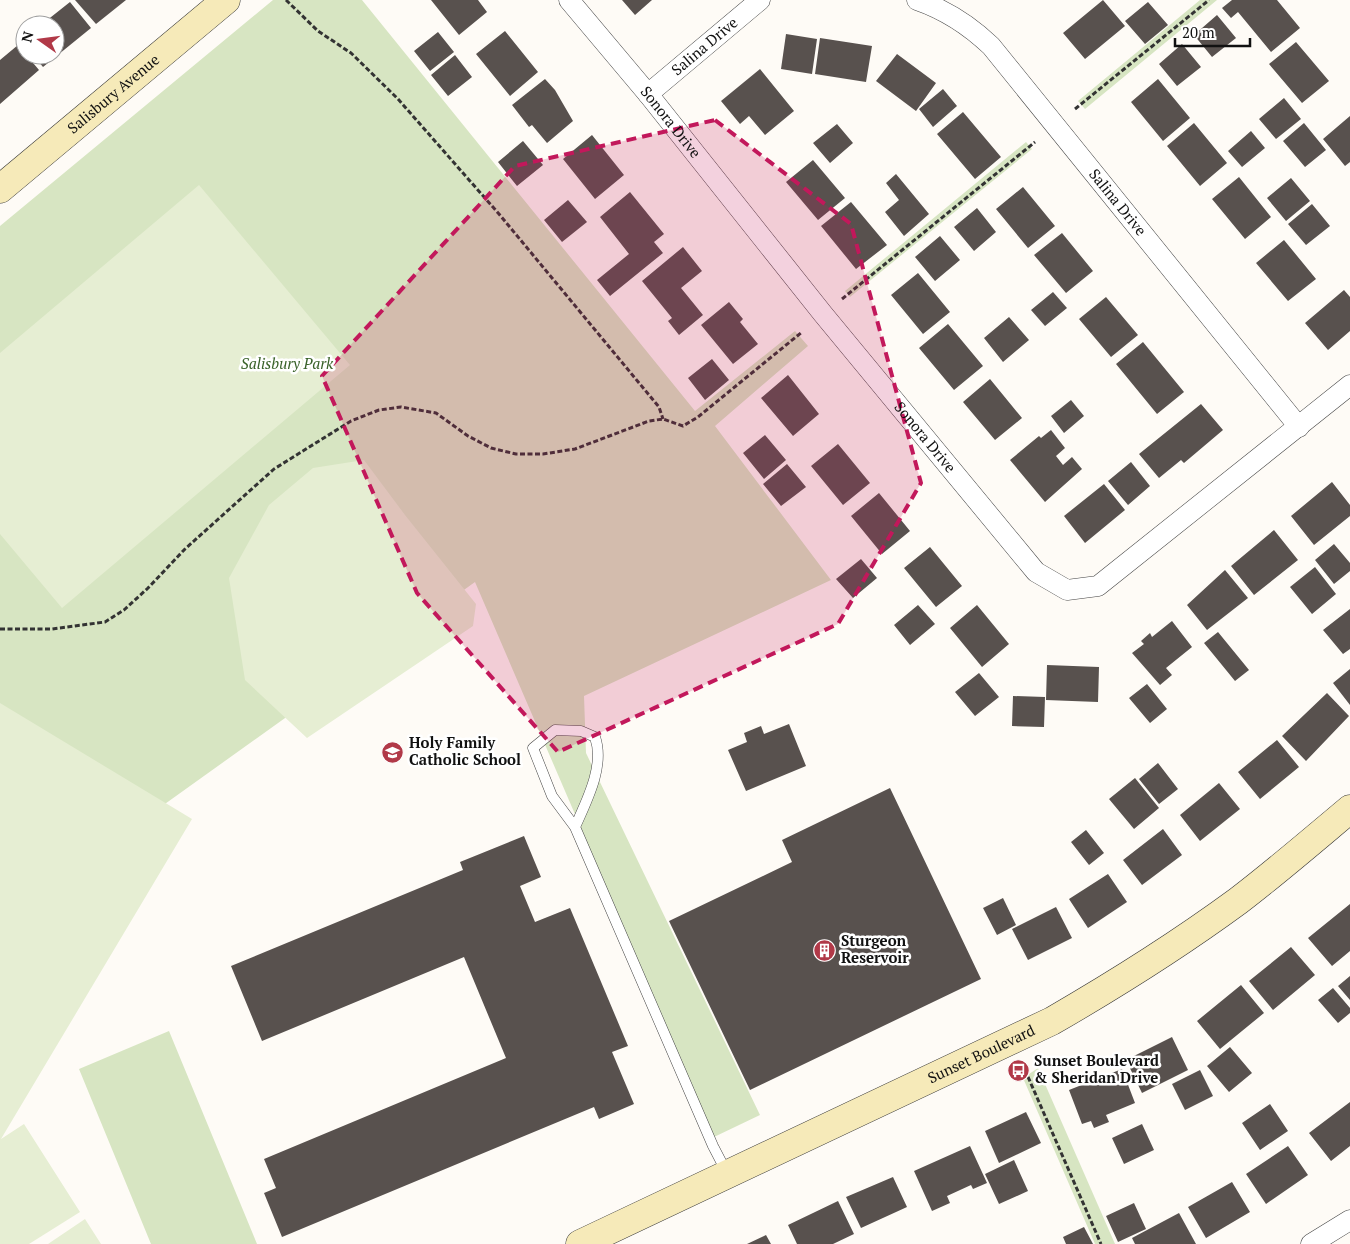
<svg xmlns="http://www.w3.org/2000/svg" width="1350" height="1244" font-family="'PT Serif',serif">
<rect width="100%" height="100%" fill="#fefbf6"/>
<path fill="#d7e5c2" d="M273,0h89l333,411 100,-80 13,15 -93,80 116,154 -247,116 2,57 174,362 -46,22 -239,-555 -475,340v-696z
M1200,0h17l-132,109 -7,-8z
M1026,142l6,7 -182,148 -5,-6z
M169,1031l88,213h-106l-72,-175z
M1038,1068l77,176h-20l-72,-166z"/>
<path fill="#e6eed3" d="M199,185l151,180 -288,243 -62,-74v-181z
M364,460l41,55 71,89 -3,22 -166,112 -62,-58 -16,-102 40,-73 44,-37z
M0,703l192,116 -191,320 23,-15 56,88 -51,32h-29z
M85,1219l16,25h-53z"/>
<path fill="#58514e" d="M75,0h51l-30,24z
M431,0h47l9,12 -28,23z
M622,0h30l-17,15z
M1103,0l22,26 -40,33 -22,-26z
M1232,0h45l23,28 -29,24 -33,-40 -7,6 -9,-10z
M70,2l21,26 -48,39 -10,-12h22v-30h-14z
M1148,2l20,23 -23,19 -20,-23z
M1217,15l19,23 -24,19 -18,-22z
M505,31l33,41 -28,24 -34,-42z
M438,32l16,20 -24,19 -16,-20z
M786,34l31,5 -5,35 -31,-5z
M820,38l52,8 -6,36 -51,-8z
M1296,42l33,39 -27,22 -33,-39z
M1182,44l19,23 -24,19 -18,-22z
M18,45l21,25 -39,34v-44z
M897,54l39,29 -20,28 -40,-30z
M455,55l17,22 -24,19 -17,-21z
M760,69l34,42 -29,24 -16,-19 -9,8 -19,-23z
M545,79l10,11 18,31 -26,22 -15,-18 -3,2 -17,-22z
M1158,79l32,39 -27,23 -32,-39z
M943,89l14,17 -24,21 -14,-18z
M1284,98l17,21 -25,20 -17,-20z
M963,112l38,45 -26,22 -38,-45z
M1350,116v46l-5,4 -22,-27z
M1194,123l33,40 -27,23 -33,-40z
M1304,123l22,27 -21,17 -22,-26z
M837,124l16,19 -23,20 -17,-20z
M1251,131l14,17 -23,19 -14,-16z
M592,135l32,40 -29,24 -32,-40z
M523,141l20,24 -26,21 -19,-24z
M813,160l32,38 -27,22 -32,-38z
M896,174l33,40 -25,22 -19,-24 14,-12 -13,-17z
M1239,177l32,40 -26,22 -33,-40z
M1291,178l19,23 -24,20 -19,-23z
M1023,187l32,39 -27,22 -32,-39z
M630,192l34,42 -10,8 9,11 -53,43 -13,-16 32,-26 -29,-37z
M568,200l19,22 -25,20 -18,-22z
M851,202l36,43 -31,24 -35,-43z
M1312,204l18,22 -24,19 -18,-21z
M977,208l19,24 -22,19 -20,-24z
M1062,233l31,38 -27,22 -32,-38z
M940,236l20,24 -25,21 -20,-24z
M1284,240l32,39 -28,22 -32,-38z
M683,247l19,24 -21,17 22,27 -24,20 -11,-14 4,-3 -30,-37z
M918,273l32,39 -27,22 -32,-39z
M1344,290l6,7v34l-22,19 -23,-27z
M1053,292l14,16 -22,18 -14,-16z
M1106,297l32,38 -27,22 -32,-38z
M729,302l14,17 -3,3 18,22 -25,20 -32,-39z
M1009,317l20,23 -26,22 -19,-24z
M948,324l35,42 -29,24 -35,-42z
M1143,342l41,50 -27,22 -41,-50z
M712,359l17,21 -24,20 -17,-22z
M788,375l31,39 -26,22 -32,-38z
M990,379l32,39 -27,22 -32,-38z
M1071,400l13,16 -20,17 -13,-17z
M1201,404l22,26 -39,33 -3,-3 -22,18 -20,-24z
M1051,430l14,18 -9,8 7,9 9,-8 10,12 -37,33 -35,-42 29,-24 2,2z
M765,435l21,25 -22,19 -21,-26z
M838,444l32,39 -27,22 -32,-39z
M1131,462l19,24 -22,19 -20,-24z
M787,464l19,23 -25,19 -18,-22z
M1332,482l18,23v11l-36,29 -23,-29z
M1104,484l21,26 -40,33 -21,-27z
M879,493l31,38 -28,23 -31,-38z
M1274,530l24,30 -44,35 -23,-29z
M1334,544l16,19v8l-16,13 -19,-24z
M930,547l32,39 -26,21 -32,-39z
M861,559l16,19 -24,20 -17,-19z
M1315,567l21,27 -24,20 -22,-27z
M1225,570l23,28 -41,32 -20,-25z
M918,605l17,19 -25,21 -16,-20z
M977,605l32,39 -27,23 -32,-39z
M1350,609v40l-7,5 -20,-24z
M1172,621l20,26 -26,21 6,7 -12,10 -28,-32 12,-9 -3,-3 9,-8 2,4z
M1218,632l31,38 -14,11 -31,-38z
M1047,665l52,2 -1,35 -52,-2z
M1350,669v36l-17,-22z
M979,673l20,24 -24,19 -20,-24z
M1147,684l20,25 -17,14 -21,-25z
M1327,693l22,23 -43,45 -24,-25z
M1013,696l32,1 -1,30 -32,-1z
M789,724l17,42 -60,25 -18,-41 19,-8 -3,-9 17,-7 3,8z
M1277,740l22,27 -39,32 -22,-27z
M1158,763l20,26 -19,15 -20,-25z
M1135,778l24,30 -25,21 -25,-30z
M1219,783l21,26 -40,32 -20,-26z
M890,788l91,191 -231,111 -81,-169 123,-59 -10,-22z
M1163,829l19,26 -40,30 -19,-25z
M1086,830l18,23 -15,12 -18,-23z
M524,836l17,41 -21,9 15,36 35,-14 58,138 -16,6 22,52 -35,15 -5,-12 -312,130 -18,-44 12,-5 -12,-29 242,-101 -42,-101 -202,84 -31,-75 232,-96 -3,-8z
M1108,874l19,28 -39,26 -19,-29z
M1003,898l13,27 -19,10 -14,-27z
M1350,904v47l-18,15 -24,-28z
M1056,907l16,31 -44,22 -16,-31z
M1291,947l24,28 -42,35 -24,-29z
M1350,976v24l-12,-14z
M1241,985l23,28 -44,36 -23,-28z
M1333,988l17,20v5l-12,10 -20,-23z
M1172,1037l16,33 -46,23 -16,-33z
M1230,1047l22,26 -23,19 -22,-26z
M1122,1069l13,34 -29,12 3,7 -15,6 -3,-7 -9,3 -13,-34z
M1200,1070l13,26 -28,14 -13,-26z
M1350,1102v44l-19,15 -22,-28z
M1270,1104l18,27 -28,19 -18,-27z
M1026,1112l15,31 -42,20 -14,-32z
M1142,1124l12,26 -30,14 -12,-26z
M970,1146l17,37 -14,6 -2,-4 -24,11 3,7 -18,8 -18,-40z
M1288,1146l20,29 -42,29 -20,-30z
M1014,1160l14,31 -29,13 -14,-30z
M893,1177l14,30 -46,21 -15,-31z
M1232,1182l18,30 -44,26 -18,-31z
M838,1201l16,33 -21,10h-36l-9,-19z
M1134,1203l12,26 -28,13 -12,-26z
M1179,1213l17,31h-61l-3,-6z
M1084,1227l9,17h-27l-3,-7z
M766,1235l5,9h-24z"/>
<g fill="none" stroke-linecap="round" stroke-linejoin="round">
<defs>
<path id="lane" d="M575,827c12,-27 30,-61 20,-90l-14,-6 -26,-1 -22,18 19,48 23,31 138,319 14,27"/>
<g id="street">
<path id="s1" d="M569,0l79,94 175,220 213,258 31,18 31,-4 252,-201"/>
<path id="s2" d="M917,0c29,10 52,25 74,46l308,381"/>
<path id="s3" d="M648,94l112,-94"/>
<path d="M1311,1244l39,-24"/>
</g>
<g id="secondary">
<path id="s4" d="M0,189l226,-189"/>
<path id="s5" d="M580,1244l472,-223c64,-37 126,-76 186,-120 38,-29 75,-61 112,-92"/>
</g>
</defs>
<use href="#lane" stroke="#444" stroke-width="11"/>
<use href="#street" stroke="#444" stroke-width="21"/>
<use href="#secondary" stroke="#333" stroke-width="29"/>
<path stroke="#333" stroke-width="3" stroke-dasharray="5 2.5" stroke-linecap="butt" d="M286,0l32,31 33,22 47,46 101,115 160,193 4,12
M1075,109l134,-109
M842,299l193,-157
M0,629h52l53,-7 19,-12 24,-22 37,-39 89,-80 77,-48 28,-11 22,-3 35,6 32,23 23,12 25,6h27l32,-5 74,-28 14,-2 20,7 15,-9 104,-85
M1025,1070l76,174"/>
<use href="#lane" stroke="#fff" stroke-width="10"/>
<use href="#street" stroke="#fff" stroke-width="20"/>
<use href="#secondary" stroke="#f6eab9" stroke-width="28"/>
</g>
<path fill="#c2185b" fill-opacity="0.2" stroke="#c2185b" stroke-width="4" stroke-dasharray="10 6" stroke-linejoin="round" d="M715,120l136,104 70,259 -83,141 -280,128 -141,-159 -95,-217 193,-210z"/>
<defs>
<symbol id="school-disc" viewBox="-11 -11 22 22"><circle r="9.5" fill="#b13948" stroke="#fff"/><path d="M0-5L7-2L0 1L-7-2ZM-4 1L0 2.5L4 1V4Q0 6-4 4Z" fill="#fff"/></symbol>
<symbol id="building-disc" viewBox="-11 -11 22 22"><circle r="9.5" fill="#b13948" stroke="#fff"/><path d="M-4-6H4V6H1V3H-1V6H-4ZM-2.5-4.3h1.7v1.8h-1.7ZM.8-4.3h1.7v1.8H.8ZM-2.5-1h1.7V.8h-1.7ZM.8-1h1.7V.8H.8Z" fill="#fff"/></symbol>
<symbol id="bus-disc" viewBox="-11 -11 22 22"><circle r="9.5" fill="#b13948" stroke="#fff"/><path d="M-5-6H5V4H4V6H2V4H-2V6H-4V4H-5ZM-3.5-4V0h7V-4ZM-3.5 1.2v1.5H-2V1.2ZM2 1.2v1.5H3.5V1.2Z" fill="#fff"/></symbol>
</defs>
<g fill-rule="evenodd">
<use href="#school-disc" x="380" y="740" width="25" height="25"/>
<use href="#building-disc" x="812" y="938" width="25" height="25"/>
<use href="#bus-disc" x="1006" y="1058" width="25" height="25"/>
</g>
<g text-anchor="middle" stroke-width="5" stroke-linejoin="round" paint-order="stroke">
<g font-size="15" fill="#111" stroke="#fff">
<text dy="5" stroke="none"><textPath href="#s3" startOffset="74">Salina Drive</textPath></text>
<text dy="5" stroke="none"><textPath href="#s4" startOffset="148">Salisbury Avenue</textPath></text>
<text dy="5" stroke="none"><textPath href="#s1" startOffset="159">Sonora Drive</textPath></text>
<text dy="5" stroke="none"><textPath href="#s2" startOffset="289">Salina Drive</textPath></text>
<text dy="5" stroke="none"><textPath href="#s1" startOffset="564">Sonora Drive</textPath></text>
<text dy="5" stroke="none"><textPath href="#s5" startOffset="444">Sunset Boulevard</textPath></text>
</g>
<g font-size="15" font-style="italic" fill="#386128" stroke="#fff">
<text x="287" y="369">Salisbury Park</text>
</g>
<g font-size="15" font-weight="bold" fill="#111" stroke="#fff" text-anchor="start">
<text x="409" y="748">Holy Family<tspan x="409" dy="17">Catholic School</tspan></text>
<text x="841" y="946">Sturgeon<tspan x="841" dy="17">Reservoir</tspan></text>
<text x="1034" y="1066">Sunset Boulevard<tspan x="1034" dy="17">&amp; Sheridan Drive</tspan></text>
</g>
</g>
<g transform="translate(40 40) rotate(284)"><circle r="24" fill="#ffffff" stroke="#a0a0a0"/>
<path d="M0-4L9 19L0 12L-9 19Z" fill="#b13948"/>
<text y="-8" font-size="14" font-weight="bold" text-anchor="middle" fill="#111111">N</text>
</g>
<path d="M1175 38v8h75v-8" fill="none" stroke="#111111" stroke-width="2.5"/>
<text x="1182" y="38" font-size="15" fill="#111111" stroke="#ffffff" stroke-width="4" paint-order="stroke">20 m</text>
</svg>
